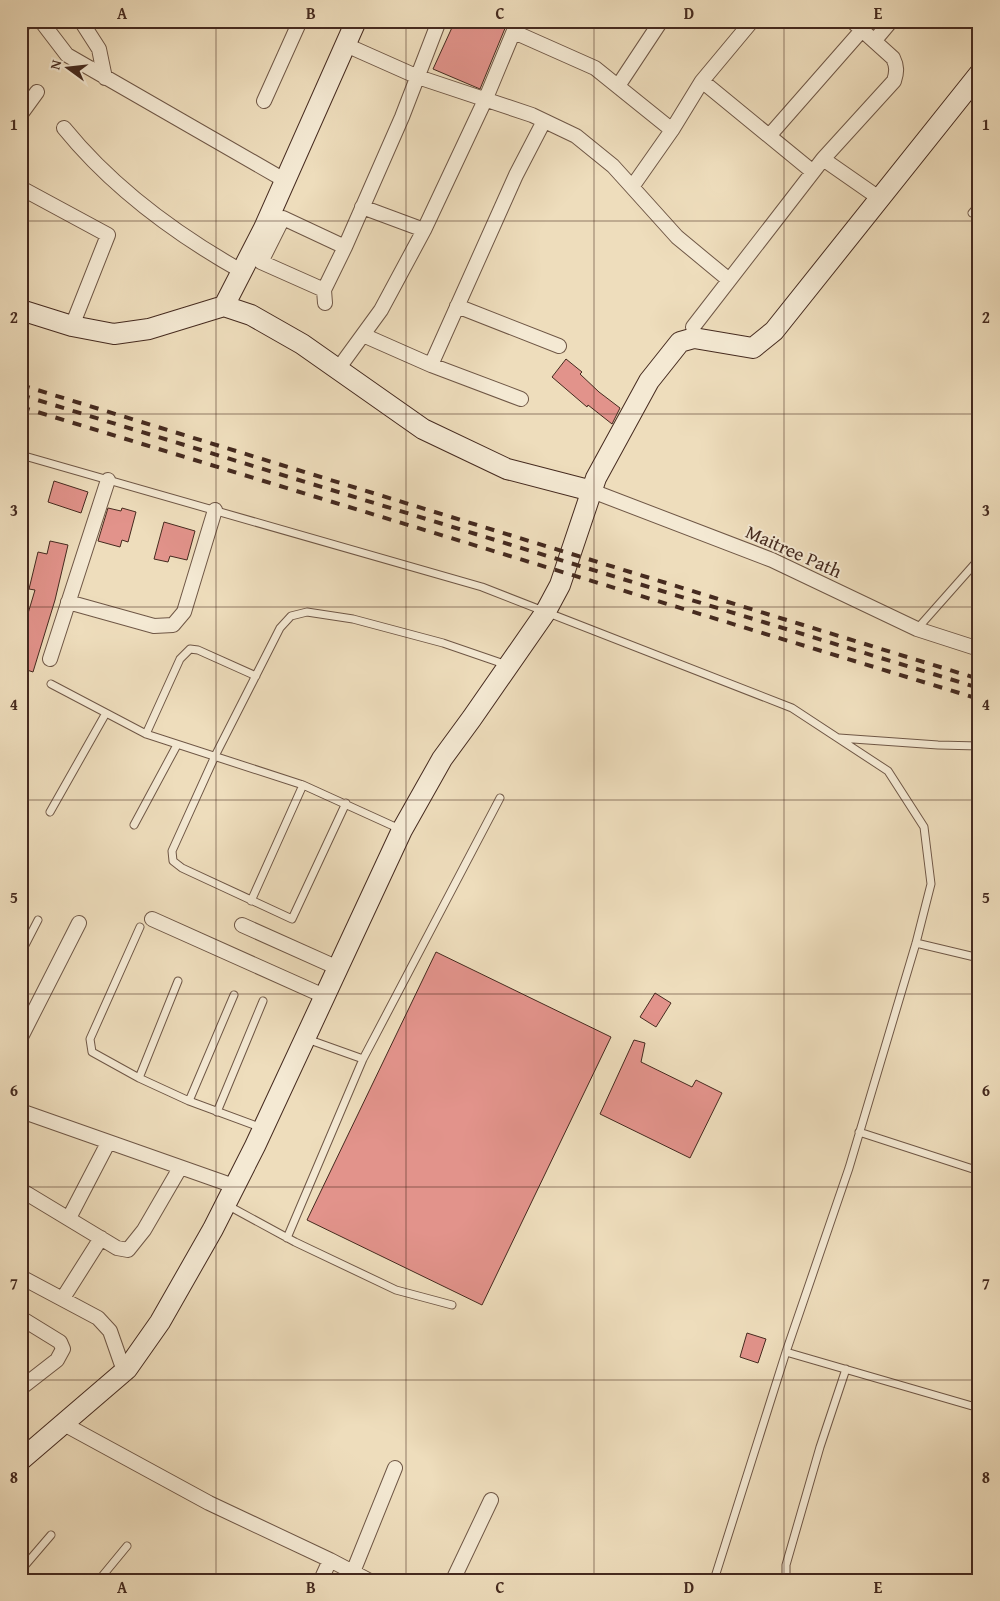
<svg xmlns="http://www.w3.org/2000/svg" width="1000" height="1601" font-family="'Gentium Book Plus',serif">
<rect width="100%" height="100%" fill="#eeddbc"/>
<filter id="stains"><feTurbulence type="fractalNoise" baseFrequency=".004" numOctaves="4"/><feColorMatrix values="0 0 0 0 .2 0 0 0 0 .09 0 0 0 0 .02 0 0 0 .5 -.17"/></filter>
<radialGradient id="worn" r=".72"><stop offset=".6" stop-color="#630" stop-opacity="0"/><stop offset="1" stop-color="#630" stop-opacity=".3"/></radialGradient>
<path fill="#e2938b" stroke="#452a1f" d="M455,21h53l-28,68 -47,-20z
M566,359l16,13 -2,2 19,18 21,16 -8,16 -24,-19 -1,2 -35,-30z
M54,481l34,11 -7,21 -33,-11z
M108,508l13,3 1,-3 14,4 -8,30 -6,-2 -2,7 -22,-6z
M164,522l31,9 -8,29 -17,-4 -2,6 -14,-3z
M50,541l18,4 -13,55 -22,72 -12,-4v-31l14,-47 -6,-1 9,-37 9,2z
M436,952l175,85 -129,268 -175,-85z
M655,993l16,10 -15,24 -16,-10z
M634,1040l11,3 -4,19 51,25 4,-7 26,13 -32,65 -90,-44z
M747,1333l19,6 -8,24 -18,-6z"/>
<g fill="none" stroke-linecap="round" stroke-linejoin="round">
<defs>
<path id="lane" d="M972,213l7,-8
M21,455l461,132 310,121 96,63 36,56 7,57 -15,59 -67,225 -63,184 -72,228
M917,629l62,-70
M51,684l95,50 157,51 99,45
M146,734l34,-75 10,-10 8,1 58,26
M839,738l99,7 41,1
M346,803l-54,116 -110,-51 -9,-7 -1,-10 43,-95 65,-128 11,-12 16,-4 46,7 90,24 64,22
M50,812l56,-99
M134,825l43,-80
M251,901l52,-116
M140,927l-50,112 2,13 47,26 50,23 73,27
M916,943l63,15
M21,953l17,-33
M307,1039l56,20
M139,1078l39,-97
M189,1101l45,-106
M217,1112l46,-111
M859,1132l120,39
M227,1205l68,37 101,48 56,15
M287,1238l76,-179 137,-261
M786,1352l193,56
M21,1570l30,-35
M99,1580l28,-34
M180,1580l2,-2
M786,1580v-15l34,-118 26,-78"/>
<path id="street" d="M41,21l26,34 219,126
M81,21l18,28 6,29
M852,21l41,37c4,8 4,14 1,23l-71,78 56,39
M21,28l4,-7
M514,32l81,36 77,62
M875,40l16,-19
M346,45l72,32 114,38 44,21 37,30 19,21
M702,81l111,91
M618,86l43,-65
M264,101l36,-80
M21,114l16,-22
M64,128c48,59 113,107 179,144
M769,136l93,-106
M21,188l87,47 -36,91
M424,230l62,-132 32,-77
M729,280l-52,-43 -45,-50 40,-57 30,-49 50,-60
M324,290l-63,-28 22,-44 62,29 57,-130 37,-96
M325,303l-1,-13 21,-43
M457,306l102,40
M693,327l130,-168
M363,335l68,30 90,34
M431,365l85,-190 28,-54
M338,369l43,-59 43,-80 -62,-23
M592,491l180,69 145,69 62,20
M68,602l86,24 19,-1 11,-13 31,-102
M50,659l58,-179
M152,919l172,77
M242,925l96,43
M21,1037l58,-114
M21,1111l213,75
M21,1190l96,58 11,2 16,-20 36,-62
M69,1218l39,-75
M21,1277l77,41 12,13 14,40
M63,1298l38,-60
M21,1318l39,24 3,7 -6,11 -36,28
M62,1423l147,80 121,57 -9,20
M330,1560l38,20
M353,1572l42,-104
M453,1580l38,-80"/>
<path id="secondary" d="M224,306l40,-78 92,-207
M21,310l51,16 42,8 35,-5 75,-23 27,9 51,29 121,85 84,40 85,22
M21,1460l106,-91 33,-47 53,-93 42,-83 147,-316 40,-71 30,-41 73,-105 15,-28 36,-107 53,-97 31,-39 14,-4 59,10 21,-17 205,-257"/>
</defs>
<use href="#lane" stroke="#6f5746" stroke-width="9"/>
<use href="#street" stroke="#6f5746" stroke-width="16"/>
<use href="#secondary" stroke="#452a1f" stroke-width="22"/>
<use href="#lane" stroke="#f4e9d3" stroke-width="7"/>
<use href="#street" stroke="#f4e9d3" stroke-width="14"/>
<use href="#secondary" stroke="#f4e9d3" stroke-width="20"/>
<path stroke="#452a1f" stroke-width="4" stroke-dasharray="9 9" stroke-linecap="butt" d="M21,385l958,294
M21,395l958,293
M21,407l958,292"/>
</g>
<path fill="none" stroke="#452a1f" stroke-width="1" stroke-opacity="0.55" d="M216,21v1559M406,21v1559M594,21v1559M784,21v1559M21,221h958M21,414h958M21,607h958M21,800h958M21,994h958M21,1187h958M21,1380h958"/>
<g text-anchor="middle" stroke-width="4" stroke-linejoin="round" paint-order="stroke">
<g font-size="19" fill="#452a1f" stroke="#f4e9d3">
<text transform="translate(794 551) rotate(24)" y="7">Maitree Path</text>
</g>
</g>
<rect width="1000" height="1601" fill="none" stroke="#eeddbc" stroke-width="55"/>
<g transform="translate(68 68) rotate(285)" stroke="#f4e9d3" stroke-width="4" paint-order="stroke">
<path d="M0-4L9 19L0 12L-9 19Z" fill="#452a1f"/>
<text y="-8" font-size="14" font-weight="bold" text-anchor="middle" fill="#452a1f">N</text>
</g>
<rect x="28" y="28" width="944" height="1546" fill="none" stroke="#452a1f" stroke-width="2"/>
<g font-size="16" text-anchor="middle" font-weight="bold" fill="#452a1f">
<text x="122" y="19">A</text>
<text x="311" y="19">B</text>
<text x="500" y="19">C</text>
<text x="689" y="19">D</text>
<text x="878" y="19">E</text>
<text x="14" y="130">1</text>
<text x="986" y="130">1</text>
<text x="14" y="323">2</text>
<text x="986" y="323">2</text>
<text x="14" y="516">3</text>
<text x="986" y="516">3</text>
<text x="14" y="710">4</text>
<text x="986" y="710">4</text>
<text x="14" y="903">5</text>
<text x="986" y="903">5</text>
<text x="14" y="1096">6</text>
<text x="986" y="1096">6</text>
<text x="14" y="1289">7</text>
<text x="986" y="1289">7</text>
<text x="14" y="1483">8</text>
<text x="986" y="1483">8</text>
<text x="122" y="1593">A</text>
<text x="311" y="1593">B</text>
<text x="500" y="1593">C</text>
<text x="689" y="1593">D</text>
<text x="878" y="1593">E</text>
</g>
<rect width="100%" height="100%" filter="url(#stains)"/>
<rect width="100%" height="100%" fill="url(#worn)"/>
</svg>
